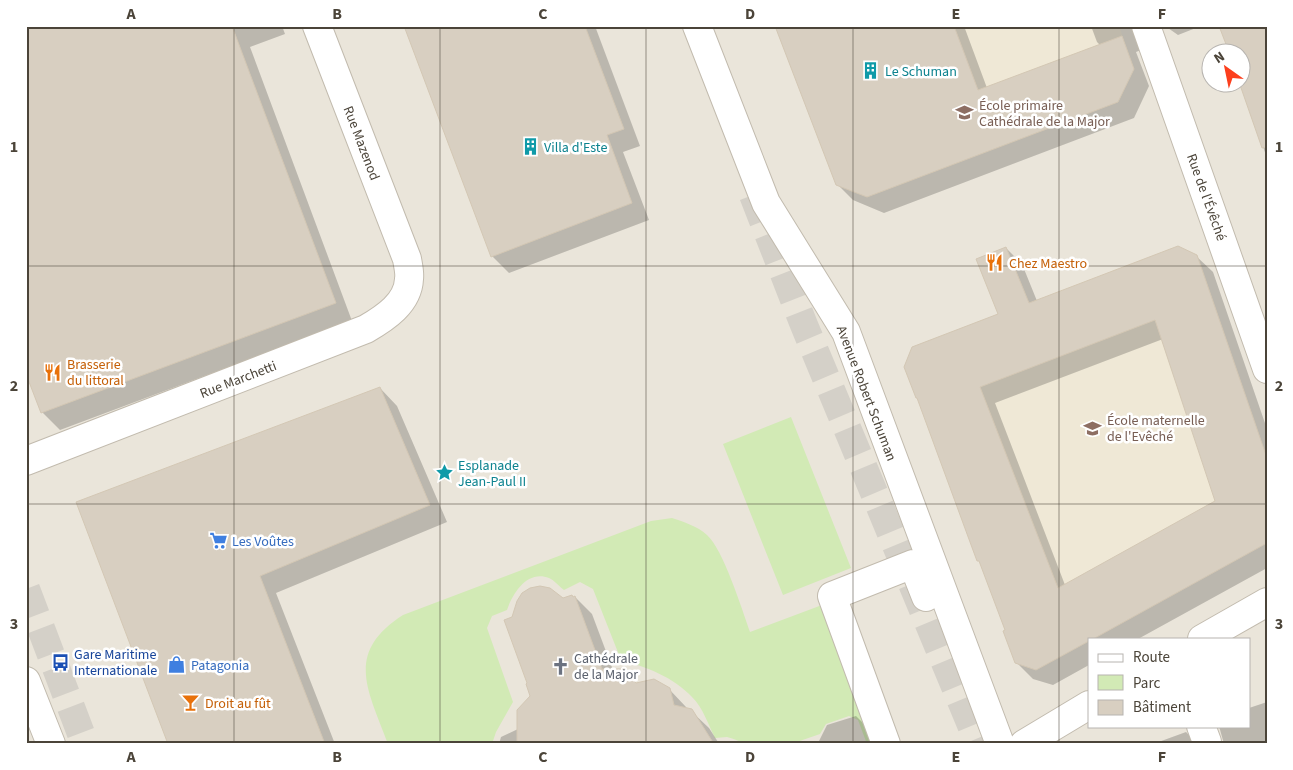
<svg xmlns="http://www.w3.org/2000/svg" width="1293" height="770" font-family="'Source Sans 3',sans-serif">
<rect width="100%" height="100%" fill="#f6f3ec"/>
<path fill="#eae5da" fill-rule="evenodd" d="M26,26h1241v718h-1241zM1210,52h30v30h-30zM1089,639h160v87h-160z"/>
<path fill="#efe8d6" d="M954,26h165l15,43 -16,33 -251,95 -31,-12 -24,-62 156,-59z
M1178,246l19,9 70,203 -178,181v2l-53,29 -21,-7 -12,-32 2,-1 -26,-69h-2l-60,-163h-1l-12,-31 8,-20z"/>
<path fill="#d2eab5" d="M791,417l60,151 -68,27 -60,-151z
M672,518c12,4 25,8 35,17 16,14 35,74 43,97l72,-27 55,139h-10l-9,-24 -9,-4 -23,8 -6,10 -29,10h-24l-8,-3c-16,6 -18,-1 -32,-4 -4,0 -8,1 -12,1 -7,-14 -12,-30 -23,-41 -19,-20 -45,-30 -71,-37l-28,-71 -13,-7 -16,8c-4,-3 -10,-10 -15,-12 -22,-8 -36,15 -42,32l-15,6 -5,12 26,74 -17,30 -4,12h-104c-20,-54 -44,-91 15,-129l248,-94z"/>
<path fill="#0003" fill-rule="evenodd" d="M26,26h256l3,8 -35,13 102,274 -292,109 -18,-18z
M405,26h190l45,120 -17,6 26,68 -140,53 -17,-17z
M777,26h187l23,62 113,-43 -3,-3 -6,-16h110l-23,9 -10,-7 -9,1 -10,18 -13,5 13,34 -15,32 -250,95 -31,-13 -16,-16z
M1221,26h46v132l-27,-76v-30h-10z
M1006,248l16,16 15,37 159,-45 17,16 54,157v139l-129,71h-49v26l-36,20 -20,-6 -17,-17 -9,-32 -63,-161 56,-154zM1163,339l54,162 -152,84 -70,-182z
M380,388l17,18 50,116 -171,71 59,151h-166l-91,-241z
M575,597l17,17 21,56 23,15 33,4 17,18 1,3 4,1 18,17 9,14 8,2h-227l2,-7 17,-8 13,-33 32,-97z
M1267,702v42h-43l-5,-18h30v-18z
M856,716l17,17 4,11h-65l7,-3 8,-16z
M1186,732l12,12h-45z"/>
<path fill="#d8cfc1" stroke="#d3c7b4" fill-rule="evenodd" d="M26,26h206l104,277 -295,110 -15,-39z
M404,26h181l39,103 -17,6 25,68 -141,54z
M775,26h179l24,64 144,-54 12,33 -16,33 -251,95 -31,-12z
M1219,26h48v121l-5,1 -23,-66h1v-30h-11z
M1178,246l19,9 70,203v85l-174,96h-4v2l-53,29 -21,-7 -12,-32 2,-1 -26,-69h-2l-60,-163h-1l-12,-31 8,-20 86,-33 -22,-55 30,-12 23,56zM1155,320l60,181 -157,87 -78,-201z
M380,387l50,118 -170,71 65,168h-157l-92,-242z
M540,586l10,2 13,10 9,-3 1,2 2,-1 27,73h21l13,14 18,-4 16,9 4,17 18,4 22,35h-197v-34l13,-14 -4,-12 1,-1 -23,-63 8,-3 5,-16 5,-8 8,-5z"/>
<g fill="none" stroke-linecap="round" stroke-linejoin="round">
<path stroke="#d4d0c8" stroke-width="28" stroke-dasharray="28 14" stroke-linecap="butt" d="M753,195l51,130 175,419
M26,589l59,155"/>
<defs>
<path id="minor" d="M697,26l69,177 80,129 154,412
M1146,26l121,343
M26,461l340,-132c19,-11 42,-26 43,-50 1,-6 -1,-14 -2,-20l-90,-233
M1202,639l65,-37
M26,681l25,63
M1201,726l6,16
M886,744l-54,-148 81,-32 13,33
M1024,744l65,-39"/>
</defs>
<use href="#minor" stroke="#c2bbae" stroke-width="30"/>
<use href="#minor" stroke="#fff" stroke-width="28"/>
</g>
<path fill="none" stroke="#4b4439" stroke-width="1" stroke-opacity="0.55" d="M234,26v718M440,26v718M646,26v718M853,26v718M1059,26v718M26,266h1241M26,504h1241"/>
<defs>
<symbol id="building-bare" viewBox="-9 -9 18 18"><path d="M-4-6H4V6H1V3H-1V6H-4ZM-2.5-4.3h1.7v1.8h-1.7ZM.8-4.3h1.7v1.8H.8ZM-2.5-1h1.7V.8h-1.7ZM.8-1h1.7V.8H.8Z" fill="#0f9aa8" stroke="#fff" stroke-width="2.5" paint-order="stroke"/></symbol>
<symbol id="school-bare" viewBox="-9 -9 18 18"><path d="M0-5L7-2L0 1L-7-2ZM-4 1L0 2.5L4 1V4Q0 6-4 4Z" fill="#8d6e63" stroke="#fff" stroke-width="2.5" paint-order="stroke"/></symbol>
<symbol id="restaurant-bare" viewBox="-9 -9 18 18"><path d="M-5-6h1v4h1v-4h1v4h1v-4h1v5L-1.5 .5V6h-2V.5L-5-1ZM5-6V6H3V1.5H1.5Q1.5-4 5-6Z" fill="#e8710a" stroke="#fff" stroke-width="2.5" paint-order="stroke"/></symbol>
<symbol id="sight-bare" viewBox="-9 -9 18 18"><path d="M0-6L1.8-2.2L6-1.7L2.9 1.2L3.7 5.4L0 3.3L-3.7 5.4L-2.9 1.2L-6-1.7L-1.8-2.2Z" fill="#0f9aa8" stroke="#fff" stroke-width="2.5" paint-order="stroke"/></symbol>
<symbol id="supermarket-bare" viewBox="-9 -9 18 18"><path d="M-6-5.5h2.5l.6 2H6L4.5 2H-2.5L-4.4-4H-6ZM-1.5 3.2a1.3 1.3 0 1 0 .1 0ZM3 3.2a1.3 1.3 0 1 0 .1 0Z" fill="#3f7fe0" stroke="#fff" stroke-width="2.5" paint-order="stroke"/></symbol>
<symbol id="bus-bare" viewBox="-9 -9 18 18"><path d="M-5-6H5V4H4V6H2V4H-2V6H-4V4H-5ZM-3.5-4V0h7V-4ZM-3.5 1.2v1.5H-2V1.2ZM2 1.2v1.5H3.5V1.2Z" fill="#1a4fb4" stroke="#fff" stroke-width="2.5" paint-order="stroke"/></symbol>
<symbol id="shop-bare" viewBox="-9 -9 18 18"><path d="M-5-2.5h2.3a2.7 3.5 0 0 1 5.4 0H5L5.5 6h-11ZM-1.5-2.5h3a1.5 2.3 0 0 0-3 0Z" fill="#3f7fe0" stroke="#fff" stroke-width="2.5" paint-order="stroke"/></symbol>
<symbol id="church-bare" viewBox="-9 -9 18 18"><path d="M-1.2-6h2.4v3.5h3.3v2.4h-3.3V6h-2.4V-.1h-3.3v-2.4h3.3Z" fill="#6b7280" stroke="#fff" stroke-width="2.5" paint-order="stroke"/></symbol>
<symbol id="bar-bare" viewBox="-9 -9 18 18"><path d="M-6-5H6L.8 .8V4.5H3.5V6h-7V4.5H-.8V.8Z" fill="#e8710a" stroke="#fff" stroke-width="2.5" paint-order="stroke"/></symbol>
</defs>
<g fill-rule="evenodd">
<use href="#building-bare" x="858" y="58" width="25" height="25"/>
<use href="#school-bare" x="952" y="100" width="25" height="25"/>
<use href="#building-bare" x="518" y="134" width="25" height="25"/>
<use href="#restaurant-bare" x="982" y="250" width="25" height="25"/>
<use href="#restaurant-bare" x="40" y="360" width="25" height="25"/>
<use href="#school-bare" x="1080" y="416" width="25" height="25"/>
<use href="#sight-bare" x="432" y="460" width="25" height="25"/>
<use href="#supermarket-bare" x="206" y="528" width="25" height="25"/>
<use href="#bus-bare" x="48" y="650" width="25" height="25"/>
<use href="#shop-bare" x="164" y="652" width="25" height="25"/>
<use href="#church-bare" x="548" y="654" width="25" height="25"/>
<use href="#bar-bare" x="178" y="690" width="25" height="25"/>
</g>
<g text-anchor="middle" stroke-width="5" stroke-linejoin="round" paint-order="stroke">
<g font-size="14" fill="#0d838f" stroke="#fff" text-anchor="start">
<text x="885" y="76">Le Schuman</text>
<text x="544" y="152">Villa d'Este</text>
<text x="458" y="470">Esplanade<tspan x="458" dy="16">Jean-Paul II</tspan></text>
</g>
<g font-size="14" fill="#785e54" stroke="#fff" text-anchor="start">
<text x="979" y="110">École primaire<tspan x="979" dy="16">Cathédrale de la Major</tspan></text>
<text x="1107" y="425">École maternelle<tspan x="1107" dy="16">de l'Evêché</tspan></text>
</g>
<g font-size="14" fill="#4b4439" stroke="#fff">
<text transform="translate(362 143) rotate(69)" y="5">Rue Mazenod</text>
<text transform="translate(1207 197) rotate(70)" y="5">Rue de l'Évêché</text>
<text transform="translate(238 379) rotate(-21)" y="5">Rue Marchetti</text>
<text transform="translate(867 393) rotate(69)" y="5">Avenue Robert Schuman</text>
</g>
<g font-size="14" fill="#c56008" stroke="#fff" text-anchor="start">
<text x="1009" y="268">Chez Maestro</text>
<text x="67" y="369">Brasserie<tspan x="67" dy="16">du littoral</tspan></text>
<text x="205" y="708">Droit au fût</text>
</g>
<g font-size="14" fill="#366cbe" stroke="#fff" text-anchor="start">
<text x="232" y="546">Les Voûtes</text>
<text x="191" y="670">Patagonia</text>
</g>
<g font-size="14" fill="#164399" stroke="#fff" text-anchor="start">
<text x="74" y="659">Gare Maritime<tspan x="74" dy="16">Internationale</tspan></text>
</g>
<g font-size="14" fill="#5b616d" stroke="#fff" text-anchor="start">
<text x="574" y="663">Cathédrale<tspan x="574" dy="16">de la Major</tspan></text>
</g>
</g>
<rect width="1293" height="770" fill="none" stroke="#ffffff" stroke-width="55"/>
<rect x="1088" y="638" width="162" height="90" fill="#ffffff" stroke="#b7b4b0"/>
<rect x="1098" y="654" width="25" height="8" fill="#ffffff" stroke="#b7b4b0"/>
<text x="1133" y="662" font-size="15" fill="#4b4439">Route</text>
<rect x="1098" y="675" width="25" height="15" fill="#d2eab5" stroke="#b7b4b0"/>
<text x="1133" y="688" font-size="15" fill="#4b4439">Parc</text>
<rect x="1098" y="700" width="25" height="15" fill="#d8cfc1" stroke="#b7b4b0"/>
<text x="1133" y="712" font-size="15" fill="#4b4439">Bâtiment</text>
<g transform="translate(1226 68) rotate(327)"><circle r="24" fill="#ffffff" stroke="#b7b4b0"/>
<path d="M0-4L9 19L0 12L-9 19Z" fill="#fc3f1d"/>
<text y="-8" font-size="14" font-weight="bold" text-anchor="middle" fill="#4b4439">N</text>
</g>
<rect x="28" y="28" width="1238" height="714" fill="none" stroke="#4b4439" stroke-width="2"/>
<g font-size="16" text-anchor="middle" font-weight="bold" fill="#4b4439">
<text x="131" y="19">A</text>
<text x="337" y="19">B</text>
<text x="543" y="19">C</text>
<text x="750" y="19">D</text>
<text x="956" y="19">E</text>
<text x="1162" y="19">F</text>
<text x="14" y="152">1</text>
<text x="1279" y="152">1</text>
<text x="14" y="391">2</text>
<text x="1279" y="391">2</text>
<text x="14" y="629">3</text>
<text x="1279" y="629">3</text>
<text x="131" y="762">A</text>
<text x="337" y="762">B</text>
<text x="543" y="762">C</text>
<text x="750" y="762">D</text>
<text x="956" y="762">E</text>
<text x="1162" y="762">F</text>
</g>
</svg>
